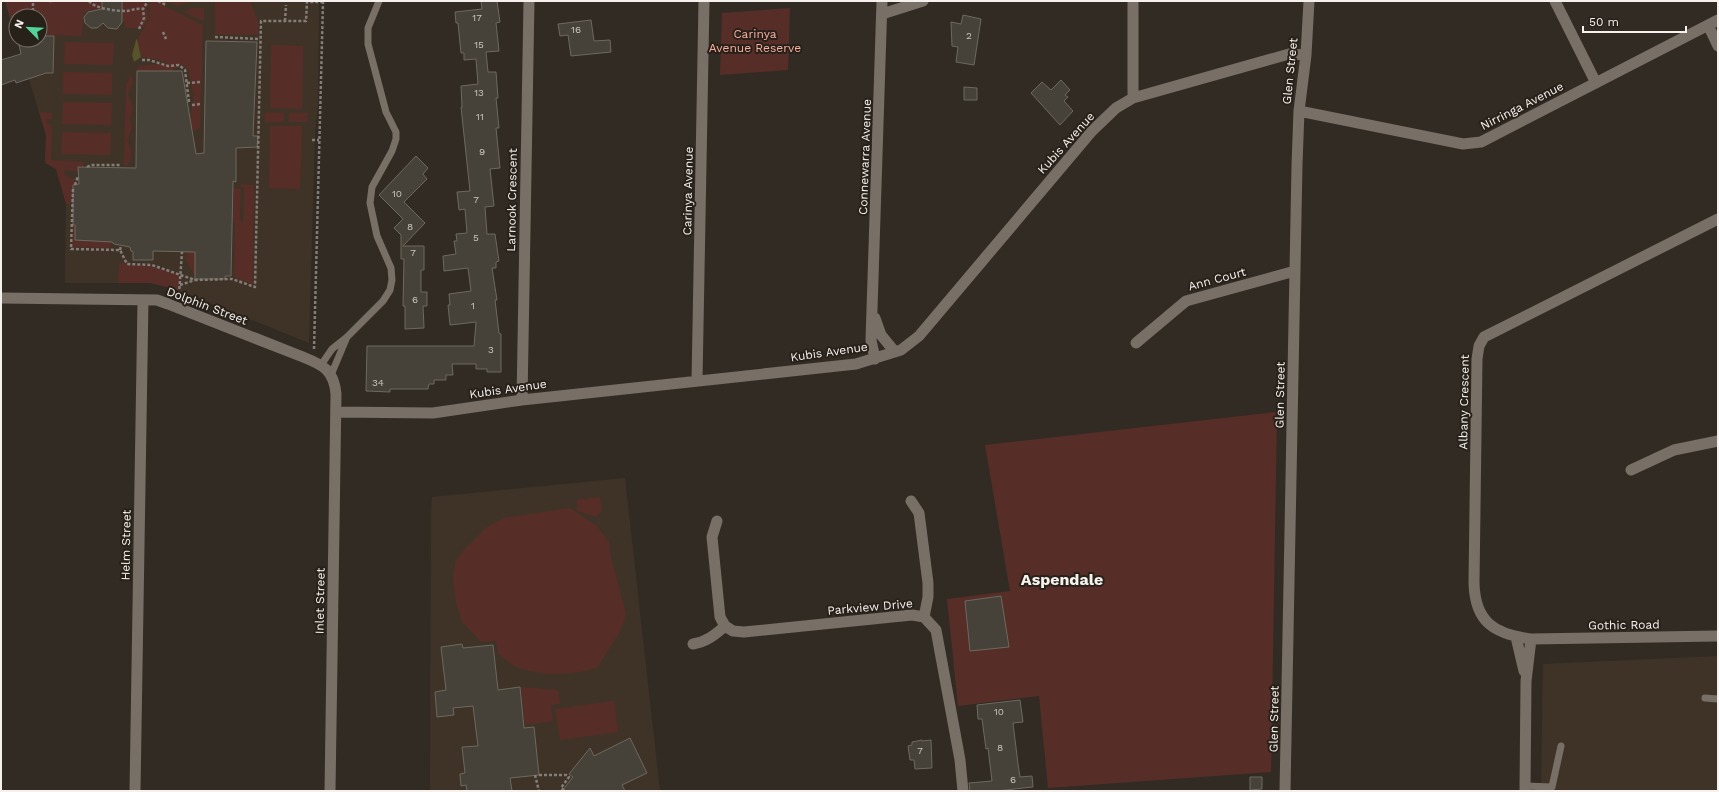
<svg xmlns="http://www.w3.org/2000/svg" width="1719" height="792" font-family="'Work Sans',sans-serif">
<rect width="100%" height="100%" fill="#322b24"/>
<path fill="#3f3327" d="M5,1h314l-1,104 -3,28 -6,210 -144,-58 -15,-2h-85l1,-80 -10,-34 -11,-6 1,-28 -29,-95h23v-24h-24v22z
M625,478l35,313h-230l1,-279 1,-15z
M1718,656v135h-177l2,-127z"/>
<path fill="#562e27" d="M5,1h140v3l4,14 -3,6 -5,4h-15l-5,-13 -29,-5 -9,3 -1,23 -42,-1v-19h-24v18h-1z
M151,1h44l-17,5 -11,-4 -5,3 41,20 -3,103 -5,3 -7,-4 6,-30 -6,-28 -7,-5 -10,7h-34l2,-5 29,-3c-9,-2 -17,-6 -27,-6l-4,-18 13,-20 -1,-11 -2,-2z
M215,1h35l8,20v14l-43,-1z
M193,8h11v13l-21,-9z
M790,8l-2,62 -68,5 2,-62z
M65,42l49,1 -1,22 -49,-1z
M271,45l32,1 -1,63 -32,-1z
M63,72l49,1v22l-49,-1z
M130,75l3,3v5l-5,11 5,14 -3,10 2,11 -5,11c5,10 7,18 -1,27l-2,-3 2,-81h2l1,-3v-4z
M63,102l49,1 -1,22 -49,-1z
M39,112l13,1v6h-5v5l5,1 -1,35 33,2 -1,5h-5v5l-14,-2c0,7 6,9 12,9l-4,12 -1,13h-5l-10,-35 -11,-6 1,-28z
M265,112l19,1v9h-19z
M289,113h19l-1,9h-18z
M270,126h32l-2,63 -31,-1z
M62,132l49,1 -1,22 -49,-1z
M234,184l1,5h6l-1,32 3,1 1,-35h-3v-3l13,1 -1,100 -19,-8 1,-55h-2z
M73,225l26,9v8l12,-1 -1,7 -38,-1z
M187,240h9l-1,36 -9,-16z
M119,263h6l4,2 22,1 28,9 -1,15 -28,-7h-32z
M1277,412l-6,360 -223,16 -9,-92 -81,10 -11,-107 63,-8 -25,-146z
M600,497l2,13 -5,7 -20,-6v-11z
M570,508l27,18 12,16 2,16 15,55 -5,17 -24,38c-26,7 -52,9 -78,0 -7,-2 -14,-9 -21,-14l-2,-13 -15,1 -18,-19 -7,-20 -3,-24 2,-16 7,-11 25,-25 17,-9z
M521,687l37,3 2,14 -9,1 2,16 -28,4z
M614,701l4,31 -58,8 -5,-31z"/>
<path fill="#57532a" d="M137,39l4,18 -7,5 -2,-7 4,-15z"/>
<path fill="#474239" stroke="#6d695f" d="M102,1h20v21l-5,7 -9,-1 -5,-5 -6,5h-6l-6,-5 -1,-6 4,-5 14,-3z
M481,1h16l3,21 -4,1 3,28 -13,1 2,20h8l2,26h-2l3,30h-3l4,40 -10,1 4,37 -9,1 2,27h8l4,27 -3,1v6h-4l5,32h-2l4,33 2,1v38h-14v-3h-11v-5h-24l1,11h-7v5h-12v4h-5l-1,5h-38v3l-24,-1 1,-45h107l2,-24 -26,3 -2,-20h2l-1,-11 22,-3 -3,-23 -24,3 -1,-15 13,-2 -2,-13h3l-1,-7 11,-1 -2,-24 -6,1 -2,-18 13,-1 -9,-84h1l-1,-21 17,-2 -2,-25 -12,1v-7h-3l-3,-30h-2l-1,-11 27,-3z
M963,15l18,4 -7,46 -18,-3 2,-15 -6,-1 -1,-24 10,2z
M591,20l3,21 16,-1 1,12 -40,4 -3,-21 -8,1 -2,-12z
M40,36h14l-1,37h-7l-30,10 -1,-3 -14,5v-25l20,-6 -3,-14h22z
M206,41l51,1 -4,94h5l-1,11 -21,1v34l-3,-1 -2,95h-6v3h-30v-27l-42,-1v9h-20v-8l-2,-1 -1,-4 -16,-3 -2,-2 -37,-2v-15h-2v-40l6,-1 -1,-17 58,1 1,-97h45l14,83 8,-1z
M1061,80l9,10 -5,5 3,2 -4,4 9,10 -13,14 -29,-32 11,-11 9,8z
M964,87l13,1v12h-13z
M416,156l12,12 -5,6 4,5 -23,23 21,21 -22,23h21v24h-3v22h6v14h-4l1,22 -19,1v-23h-2l1,-47h-3v-24l-7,-7 9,-9 -24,-24z
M1001,596l8,51 -39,4 -5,-50z
M462,644l1,4 30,-3 5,45 22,-3 4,41 10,-1 5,48 -29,3 2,13h-45l-1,-6 -5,1 -1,-12 5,-1 -3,-26 16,-1 -5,-40 -20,2 1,7 -17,2 -2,-25 11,-2 -5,-43z
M1020,700l3,22 -10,1 5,41 2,13 12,-1 1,11 -37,4h-26l-1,-8 23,-2 -4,-33 -2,1 -4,-30h-4l-1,-14z
M630,738l17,35 -25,12 3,6h-63l11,-14 -4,-3 21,-26 4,8z
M922,740v1l9,-1 1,28 -17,1 -1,-9h-4l-2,-14 4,-1v-3z
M1250,777h12v12l-12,1z"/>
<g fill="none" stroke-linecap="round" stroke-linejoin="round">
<path stroke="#847d78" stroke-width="2.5" stroke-dasharray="3 2" stroke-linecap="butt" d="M49,1h5
M89,1c6,8 28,10 38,10 5,-1 9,-3 16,-2l5,-8
M158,1l8,4
M33,16v-15
M285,21l1,-16
M139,29l5,-11 -1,-9
M163,32l3,7
M215,37l45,2
M142,60h7l19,6 11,-1 6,5 4,32
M187,83l14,-1
M192,105l9,-1
M312,140h7
M87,167l4,-2h30
M75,185l3,-9
M73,189l-2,60 49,1 7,14 25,1 43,15 37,-1 23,8 6,-266h45l1,-19h16
M120,250l1,-4
M180,285l15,-5
M179,294l3,-42
M314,349l9,-347
M535,775l4,16
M539,775h27l3,2 -8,11 4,3"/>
<path stroke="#786f67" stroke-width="7" d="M321,365l11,-16 15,-12 36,-36 7,-11 2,-10 -1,-12 -14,-32 -7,-33 2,-16 20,-36 4,-12v-7l-10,-20 -18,-68v-16l11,-27
M331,375l16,-38
M1705,698l13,1
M1525,786l27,1 9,-41"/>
<path stroke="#786f67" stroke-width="11" d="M1133,1v97
M1555,1l41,82
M882,14l41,-13
M1708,25l10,21
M1299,111l164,33 18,-2 237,-122
M1718,219l-234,118 -5,9 -2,13 -3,224c1,39 20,51 57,56l187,-3
M1,298l156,2 11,4 135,53c20,8 31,13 33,37l-6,397
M875,318l6,17 14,17
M1136,343l50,-42 109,-30
M875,359l-4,-19 11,-339
M697,381l7,-380
M522,400l7,-399
M336,412l97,1 89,-13 334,-36 45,-14 18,-14 173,-205 24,-23 17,-10 156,-44 17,1
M1631,470l43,-20 44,-9
M911,501l8,12 9,70v14l-4,20
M717,521l-5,16 8,80 5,9
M1516,637l8,34
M693,644c13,-2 22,-9 32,-18l8,5 11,1 168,-17 12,2 12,13 24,130 3,31
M135,791l8,-491
M1285,791l12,-626 2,-54 7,-56 3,-54
M1525,791l1,-110 5,-42"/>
</g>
<g text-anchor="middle" stroke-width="4" stroke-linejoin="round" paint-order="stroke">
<g font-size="10" fill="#cac5c0">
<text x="477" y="21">17</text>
<text x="576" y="33">16</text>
<text x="969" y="39">2</text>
<text x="479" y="48">15</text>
<text x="479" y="96">13</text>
<text x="480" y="120">11</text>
<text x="482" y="155">9</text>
<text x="397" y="197">10</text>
<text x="476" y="203">7</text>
<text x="410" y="230">8</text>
<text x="476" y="241">5</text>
<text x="413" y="256">7</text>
<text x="415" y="303">6</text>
<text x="473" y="309">1</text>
<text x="491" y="353">3</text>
<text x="378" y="386">34</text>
<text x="999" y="715">10</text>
<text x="1000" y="751">8</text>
<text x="920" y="754">7</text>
<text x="1013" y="783">6</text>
</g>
<g font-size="12" fill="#f8ad9f" stroke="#28211a">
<text x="755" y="38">Carinya<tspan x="755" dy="14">Avenue Reserve</tspan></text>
</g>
<g font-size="12" fill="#f6f1ed" stroke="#28211a">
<text transform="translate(1290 71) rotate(-84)" y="4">Glen Street</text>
<text transform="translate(1522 106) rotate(-27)" y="4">Nirringa Avenue</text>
<text transform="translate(1066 143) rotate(-48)" y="4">Kubis Avenue</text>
<text transform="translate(865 157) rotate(-88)" y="4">Connewarra Avenue</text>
<text transform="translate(688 191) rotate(-89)" y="4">Carinya Avenue</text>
<text transform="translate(512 200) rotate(-89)" y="4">Larnook Crescent</text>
<text transform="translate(1217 279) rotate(-15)" y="4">Ann Court</text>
<text transform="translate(207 306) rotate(21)" y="4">Dolphin Street</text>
<text transform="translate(829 352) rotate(-8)" y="4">Kubis Avenue</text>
<text transform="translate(508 389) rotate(-8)" y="4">Kubis Avenue</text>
<text transform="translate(1280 395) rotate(-89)" y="4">Glen Street</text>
<text transform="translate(1464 402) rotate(-89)" y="4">Albany Crescent</text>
<text transform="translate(126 545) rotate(-89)" y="4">Helm Street</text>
<text transform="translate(320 601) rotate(-89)" y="4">Inlet Street</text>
<text transform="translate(870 607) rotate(-5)" y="4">Parkview Drive</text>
<text transform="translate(1624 625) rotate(-1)" y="4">Gothic Road</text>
<text transform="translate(1274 719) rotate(-89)" y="4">Glen Street</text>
</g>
<g font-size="16" font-weight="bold" fill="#f6f1ed" stroke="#28211a">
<text x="1062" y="585">Aspendale</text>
</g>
</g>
<rect width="1719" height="792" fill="none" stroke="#f6f1ed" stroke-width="4"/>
<g transform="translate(28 28) rotate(294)"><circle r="19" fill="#28211a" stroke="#7a746e"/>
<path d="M0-3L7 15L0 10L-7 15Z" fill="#52d397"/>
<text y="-6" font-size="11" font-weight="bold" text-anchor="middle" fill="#f6f1ed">N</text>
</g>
<path d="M1583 26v6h103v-6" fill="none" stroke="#f6f1ed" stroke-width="2"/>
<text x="1589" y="26" font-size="12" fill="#f6f1ed" stroke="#28211a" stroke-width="3" paint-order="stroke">50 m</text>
</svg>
